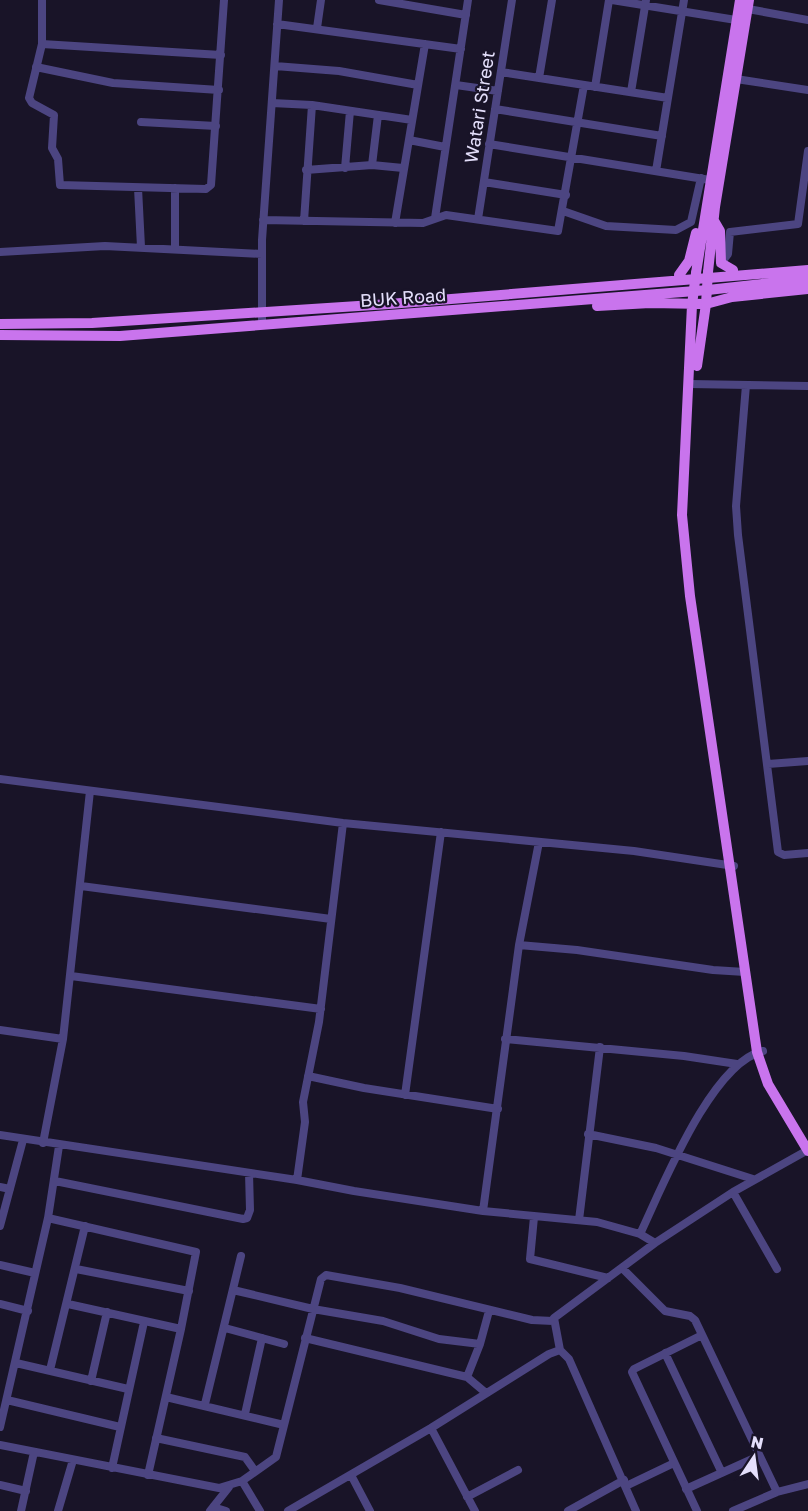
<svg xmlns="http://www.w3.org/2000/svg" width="808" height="1511" font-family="'Golos Text',sans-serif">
<rect width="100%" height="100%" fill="#191428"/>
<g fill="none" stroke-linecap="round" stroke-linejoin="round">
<path stroke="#4c4581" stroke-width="8" d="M42,0v44l-13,54 3,5 22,12 -2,33 6,11 2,26 146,4 5,-4 13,-185
M379,0l87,15
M612,0l124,20
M748,9l60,11
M277,24l184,25
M317,28l4,-28
M42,44l179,11
M275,66l64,5 79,14
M36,67l77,16 106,7
M501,72l167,26
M539,78l13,-78
M736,79l72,11
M456,85l42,6
M595,87l14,-87
M631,92l15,-92
M272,103l40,2 100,15
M495,109l167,27
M141,122l75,4
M409,140l36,7
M489,144l221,36
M372,165l6,-50
M345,168l5,-57
M306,170l66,-5 31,3
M656,171l28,-171
M484,182l82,13
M138,188l3,59
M175,188v61
M563,211l43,15 70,4 15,-8 10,-44
M435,218l33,-218
M478,219l34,-219
M263,220l160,3 23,-8 112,16 26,-146
M304,221l8,-116
M395,223l30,-179
M0,252l105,-6 157,8
M721,263l7,-9 2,-22 68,-8 10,-73
M262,324v-84l17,-240
M689,384l119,2
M746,385l-10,121 2,29 40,317 6,3 24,-2
M768,764l40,-3
M0,779l343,44 291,28 100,15
M81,886l250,33
M519,945l58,5 136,20 32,2
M71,976l250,33
M0,1030l63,9
M505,1039l179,17 53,8
M308,1076l56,12 134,21
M405,1095l36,-263
M588,1134l68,14 97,31
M0,1135l297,45 57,11 129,20 114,11 43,12 15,9
M43,1143l20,-104 27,-248
M297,1180l8,-58 -2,-20 16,-80 24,-199
M55,1181l188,38 4,-1 3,-8 -1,-37
M0,1187l10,2
M733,1192l44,77
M483,1211l36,-266 20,-103
M534,1217l-4,42 78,19
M48,1218l148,34 -15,77 -33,146
M579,1220l21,-173
M0,1226l23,-86
M640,1234c22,-46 71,-171 123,-183
M0,1265l35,8
M622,1268l43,43 25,5 5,4 82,172
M76,1269l113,22
M233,1290l80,19 70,12 56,18 41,5
M0,1304l28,7
M68,1304l113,25
M225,1328l59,16
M305,1338l162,39 19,16
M665,1353l57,120
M16,1363l112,26
M50,1370l35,-144
M467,1377l13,-33 9,-33
M91,1381l16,-69
M166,1397l118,28
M7,1400l113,27
M205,1404l36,-148
M245,1414l17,-76
M0,1427l48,-209 11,-72
M431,1428l44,83
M156,1438l89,19 10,14
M0,1445l219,43 23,-7 34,-24 45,-178 5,-4 74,13 132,32 21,1
M112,1468l32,-146
M351,1475l19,36
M242,1481l18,30
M0,1485l26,6
M626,1486l48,-23
M686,1489l73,-33
M467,1497l51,-27
M213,1507l13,4
M21,1511l13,-59
M58,1511l15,-51
M210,1511l19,-24
M288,1511l143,-83 118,-74 11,-4
M568,1511l56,-31
M636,1511l-67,-152 -9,-9 -6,-32 101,-75 78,-51 75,-42
M697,1511l-65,-139 2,-3 68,-34
M733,1511l44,-19 31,-8"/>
<path stroke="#c974ed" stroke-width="10" d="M713,219l7,12 1,32 12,7
M708,272l7,-65 34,-207
M696,273l44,-273
M679,275l10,-14 7,-28
M692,305l-10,210 8,81 67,456 11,32 40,67
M597,306l53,-3 56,1 26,-7 76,-8
M0,324l92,-1 297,-19 419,-34
M0,335l120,1 588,-46 100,-11
M697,366l9,-62"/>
<path stroke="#c974ed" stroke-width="10" d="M706,304l2,-32
M692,305l4,-32"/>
</g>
<g text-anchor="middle" stroke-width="4.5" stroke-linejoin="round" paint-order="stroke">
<g font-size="18" fill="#e4dffb" stroke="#191428">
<text transform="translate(480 107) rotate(-81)" y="6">Watari Street</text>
<text transform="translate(403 298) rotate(-4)" y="6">BUK Road</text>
</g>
</g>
<g transform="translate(754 1457) rotate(13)" stroke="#191428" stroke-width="4.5" paint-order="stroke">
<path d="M0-4.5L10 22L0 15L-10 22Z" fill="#e4dffb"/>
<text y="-9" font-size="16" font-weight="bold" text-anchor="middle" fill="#e4dffb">N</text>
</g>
</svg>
